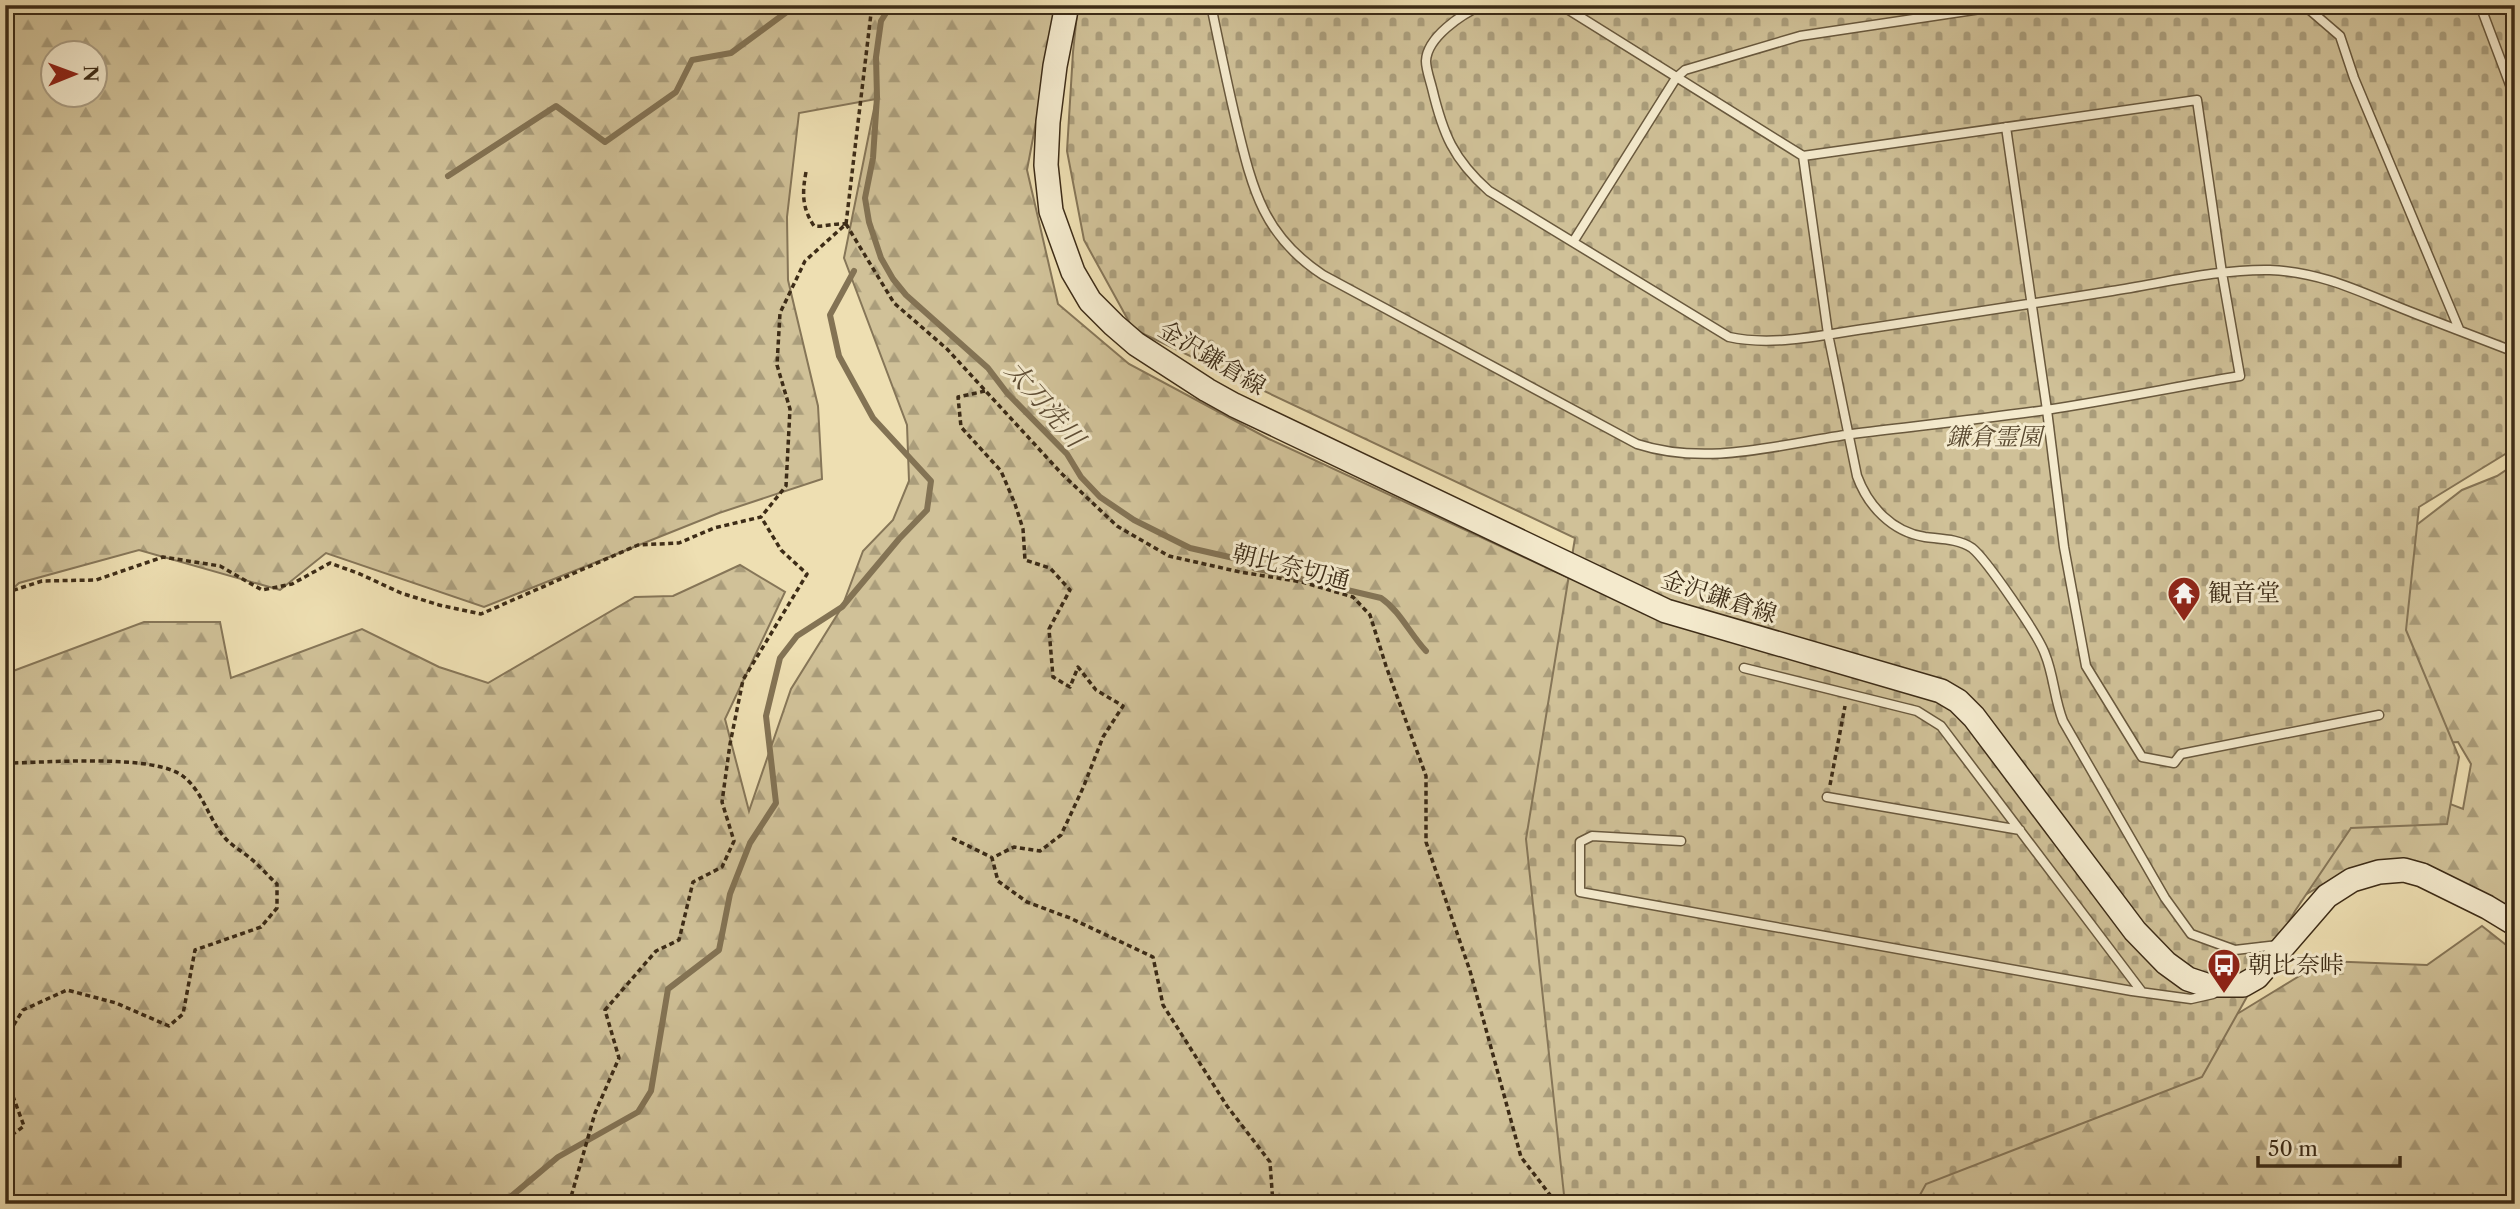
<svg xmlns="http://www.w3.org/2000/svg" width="2520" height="1209" font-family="'Libre Caslon Text','Noto Serif JP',serif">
<defs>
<pattern id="forest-firs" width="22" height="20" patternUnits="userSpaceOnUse" patternTransform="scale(1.75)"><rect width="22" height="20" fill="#d0c198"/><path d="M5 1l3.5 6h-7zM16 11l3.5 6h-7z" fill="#aa9d7b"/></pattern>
<pattern id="cemetery-stones" width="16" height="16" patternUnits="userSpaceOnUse" patternTransform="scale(1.75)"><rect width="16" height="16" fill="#d0c198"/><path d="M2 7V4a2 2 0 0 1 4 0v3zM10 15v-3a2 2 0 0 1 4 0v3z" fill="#aa9d7b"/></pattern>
</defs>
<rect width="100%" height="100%" fill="#eedfb2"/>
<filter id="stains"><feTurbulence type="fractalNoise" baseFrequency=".00286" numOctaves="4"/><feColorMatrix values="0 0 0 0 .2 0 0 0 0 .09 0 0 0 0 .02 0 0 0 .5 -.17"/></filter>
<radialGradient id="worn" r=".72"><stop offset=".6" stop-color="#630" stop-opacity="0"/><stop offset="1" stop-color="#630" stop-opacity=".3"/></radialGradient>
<path fill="url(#forest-firs)" stroke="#867658" stroke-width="2" fill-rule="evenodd" d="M5,5h1053l-31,165 31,134 71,60 140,75 328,152 29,613h-1621v-530l139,-52h76l11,56 131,-49 77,38 49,16 147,-86 38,-1 67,-31 45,27 -60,127 24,92 42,-122 51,-82 21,-56 30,-31 16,-39 -2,-56 -63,-167 32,-159 -77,14 -12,104 1,63 30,126 4,73 -103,34 -235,94 -158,-54 -46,37 -141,-40 -120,33 -14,13zM52,52h42v42h-42z
M2515,464v455l-50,-34 -115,-16 -80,46 94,-144 99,38 8,-45 -13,-22 -35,2 -27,-102 14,-112 52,-40 35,-14z
M2482,926l33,26v252h-741l312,-102 156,-91 82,-50 103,4z"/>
<path fill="url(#cemetery-stones)" stroke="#867658" stroke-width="2" d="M1078,5h1437v443l-96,59 -13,123 53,127 -12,67 -96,4 -56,83 -93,166 -276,107 -11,20h-350l-39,-365 49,-301 -442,-209 -49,-89 -17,-89 6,-99z"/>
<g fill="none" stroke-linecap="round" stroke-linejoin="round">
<path stroke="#837354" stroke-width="6" d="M891,5l-10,16 -5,36 1,40 -4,61 -8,40 4,24 12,36 12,21 13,16 82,73 19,25 60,61 14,23 19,20 34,23 56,28 48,11 16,9 127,30c19,13 29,36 45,53
M448,176l108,-70 49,36 71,-50 16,-32 39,-7 57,-42 -2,-6
M502,1204l56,-47 80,-45 13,-21 17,-102 51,-39 11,-56 20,-51 26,-40 -10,-87 14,-58 17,-22 45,-29 57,-68 28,-29 4,-29 -58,-63 -34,-62 -9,-41 24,-44"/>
<defs>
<path id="service" d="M1211,5c8,39 16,78 25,116 16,66 26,114 87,154l314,169c71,23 143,0 215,-10 65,-8 130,-15 194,-24 65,-10 129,-23 194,-34l-18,-103 -25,-173 -394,56
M1482,5c-20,9 -55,32 -56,56 0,8 4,19 6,27 11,46 21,71 57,103l240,146c46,10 97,-3 142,-9 81,-12 161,-24 241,-37 52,-8 105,-22 158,-21 55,2 96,25 146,44 33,13 66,25 99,38
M1561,5l242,151 25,178 29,142c11,30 35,56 68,61 16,2 34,2 47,11 14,11 67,88 73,106 9,22 9,44 18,67l102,177 26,36 44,16 43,-5
M2304,5l36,31 14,42 105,251
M2480,5l35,93
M2006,127l41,283 17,137 22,119 56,91 32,6 7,-9 198,-39
M1573,242l103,-164 9,-8 115,-34 207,-31
M1744,668l173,43 24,15 201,266
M1827,797l193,33
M1681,841l-89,-5 -12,6v50l552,99 59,8 22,-5"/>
<path id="secondary" d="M1067,5l-12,61 -7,56 -2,43 5,46 22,61 17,29 24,24 22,19 71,46 27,15 432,206 275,80 17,10 16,16 161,214 31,32 22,16 18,6h37l14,-8 70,-81 25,-16 27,-8 25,-2 18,5 65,32 28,17"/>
</defs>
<use href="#service" stroke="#69593e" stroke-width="11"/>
<use href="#secondary" stroke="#3d2c17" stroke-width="26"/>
<path stroke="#3d2c17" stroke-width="3.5" stroke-dasharray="5 3.5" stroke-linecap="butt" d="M806,172c-4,21 -4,36 8,54 11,1 20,-3 32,-2
M846,224l48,79 53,46 115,125 55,52 52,30 71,16 62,10 51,15 17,18 16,51 40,110v66l44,129 51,186 36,47
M985,391l-27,6 3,30 40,44 14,33 8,25 2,31 25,8 20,22 -21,39 4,48 17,10 8,-20 18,23 27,16 -20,31 -20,51 -22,47 -21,16 -26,-4 -22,11 6,23 29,21 43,16 83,39 10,48 64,101 43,56 3,42
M5,593l37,-12 54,-1 67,-23 57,9 42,24 30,-6 38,-21 30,11 41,19 38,12 42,9 157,-69 41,-2 35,-15 47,-11 25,-31 4,-77 -13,-44 3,-52 25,-52 41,-37 26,-219
M5,763c40,0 151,-10 179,14 19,15 25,43 41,61 7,8 17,13 25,20 10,8 18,18 27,26v24l-16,19 -66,23 -12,64 -14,12 -53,-23 -49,-13 -44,20 -18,29
M1830,785l15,-79
M952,838l39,19
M5,1063l3,20 16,43 -19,14
M569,1204l26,-91 24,-55 -14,-48 51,-59 23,-11 14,-58 29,-15 12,-26 -12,-39 8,-58 13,-64 64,-106 -26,-24 -20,-33"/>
<use href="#service" stroke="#f4eacd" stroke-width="8"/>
<use href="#secondary" stroke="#f4eacd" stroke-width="23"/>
</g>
<defs>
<symbol id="temple-pin" viewBox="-11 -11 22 30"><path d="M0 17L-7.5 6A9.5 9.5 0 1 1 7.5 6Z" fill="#8f2418" stroke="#f4eacd"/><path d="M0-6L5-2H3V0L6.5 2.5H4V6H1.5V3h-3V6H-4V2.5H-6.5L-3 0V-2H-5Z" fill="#fff"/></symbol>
<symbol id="bus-pin" viewBox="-11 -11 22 30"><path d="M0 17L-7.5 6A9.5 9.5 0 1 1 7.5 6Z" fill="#8f2418" stroke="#f4eacd"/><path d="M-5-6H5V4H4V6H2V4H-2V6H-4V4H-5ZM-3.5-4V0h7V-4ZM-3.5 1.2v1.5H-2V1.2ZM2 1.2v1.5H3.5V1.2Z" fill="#fff"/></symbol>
</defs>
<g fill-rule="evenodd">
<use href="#temple-pin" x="2165" y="574" width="38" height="52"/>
<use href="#bus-pin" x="2205" y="946" width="38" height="52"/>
</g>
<g text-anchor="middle" stroke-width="6" stroke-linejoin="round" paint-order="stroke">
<g font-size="24" fill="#3d2c17" stroke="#f4eacd">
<text transform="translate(1212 358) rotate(31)" y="8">金沢鎌倉線</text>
<text transform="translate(1291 567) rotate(14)" y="8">朝比奈切通</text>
<text transform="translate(1719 597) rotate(18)" y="8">金沢鎌倉線</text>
</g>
<g font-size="24" font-style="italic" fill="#5a4a31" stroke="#f4eacd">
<text x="1994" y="445">鎌倉霊園</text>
</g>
<g font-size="24" fill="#3d2c17" stroke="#f4eacd" text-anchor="start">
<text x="2208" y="601">観音堂</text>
<text x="2248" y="973">朝比奈峠</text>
</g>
<g font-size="26" font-style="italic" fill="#604f36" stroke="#f4eacd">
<text transform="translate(1045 404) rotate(49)" y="9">太刀洗川</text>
</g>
</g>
<rect width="2520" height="1209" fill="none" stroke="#eedfb2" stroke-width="28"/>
<rect x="7" y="7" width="2506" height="1195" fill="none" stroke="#3d2c17" stroke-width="3.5"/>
<rect x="14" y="14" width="2492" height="1181" fill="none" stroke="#3d2c17" stroke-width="2"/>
<g transform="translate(74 74) rotate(89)"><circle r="33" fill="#f4eacd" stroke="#ab9e84" stroke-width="2"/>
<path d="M0-5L12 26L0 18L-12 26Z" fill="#8f2418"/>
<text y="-10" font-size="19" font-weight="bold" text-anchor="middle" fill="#3d2c17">N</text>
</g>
<path d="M2258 1156v10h142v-10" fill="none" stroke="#3d2c17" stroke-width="3.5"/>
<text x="2268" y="1156" font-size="21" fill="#3d2c17" stroke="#f4eacd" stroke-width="5" paint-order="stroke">50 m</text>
<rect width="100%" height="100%" filter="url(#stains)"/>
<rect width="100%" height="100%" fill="url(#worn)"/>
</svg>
